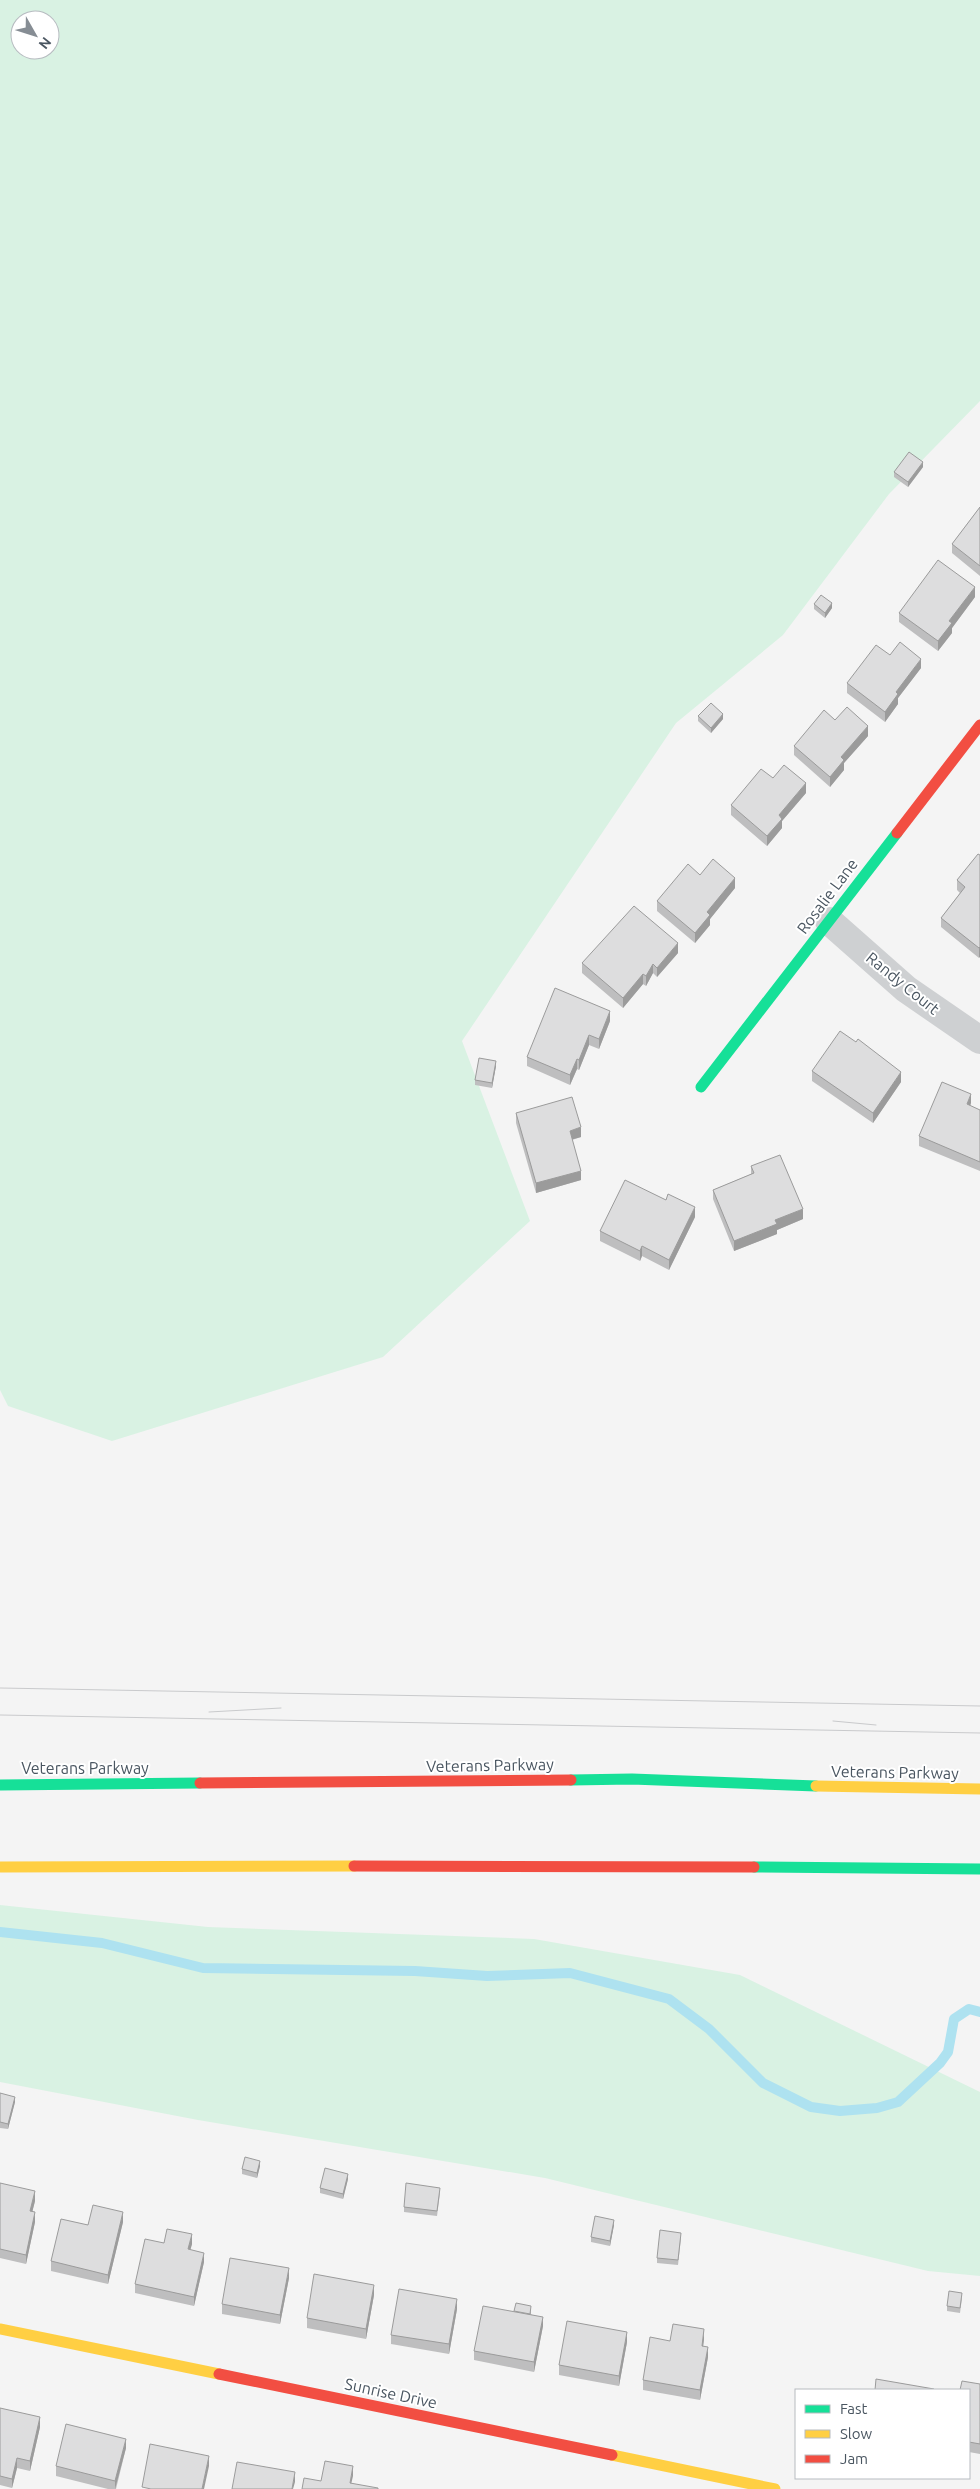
<svg xmlns="http://www.w3.org/2000/svg" width="980" height="2489" font-family="Ubuntu,sans-serif">
<rect width="100%" height="100%" fill="#f4f4f4"/>
<path fill="#d9f2e3" fill-rule="evenodd" d="M0,0h980v401l-91,93 -106,141 -107,88 -214,318 68,180 -147,136 -271,84 -104,-35 -8,-16zM20,20h30v30h-30z
M0,1905l208,22 326,12 206,36 240,117v184l-52,-5 -383,-93 -347,-58 -198,-38z"/>
<g fill="none" stroke-linecap="round" stroke-linejoin="round">
<path stroke="#aee2f0" stroke-width="10" d="M0,1932l102,11 101,25 212,3 72,5 83,-3 99,26 40,30 54,54 48,24 29,4 37,-3 21,-6 42,-39 8,-11 6,-33 15,-10 11,3"/>
<path stroke="#ced0d2" stroke-width="28" d="M829,921l77,68 74,51"/>
<path stroke="#16e098" stroke-width="11" d="M701,1087l196,-254
M571,1780l61,-1 184,7
M0,1785l200,-2
M754,1867l226,2"/>
<path stroke="#ffcf43" stroke-width="11" d="M816,1786l164,3
M0,1867l354,-1
M0,2329l219,45
M612,2455l163,34"/>
<path stroke="#f24e42" stroke-width="11" d="M897,833l83,-108
M200,1783l371,-3
M354,1866l400,1
M219,2374l393,81"/>
<path stroke="#c9cacc" stroke-width="1" d="M0,1688l980,18
M209,1712l72,-4
M0,1715l980,18
M833,1721l43,4"/>
</g>
<path fill="#bebebf" d="M923,467l-15,20 -14,-10v-5z
M980,507v69l-28,-23v-9z
M975,597l-23,31v5l-14,18 -39,-29v-9z
M814,604l18,4 -7,10 -11,-9z
M890,655l31,13 -23,30v6l-13,18 -38,-29v-10z
M698,716l25,3 -12,14 -13,-12z
M835,720l33,16 -24,27v7l-14,17 -36,-32v-9z
M806,793l-24,28v7l-15,18 -36,-31v-10z
M980,855l-1,103 -38,-31v-9l19,-25 -3,-3v-10z
M700,875l35,13 -25,31v6l-15,18 -38,-32v-10z
M678,953l-21,24 -4,-4 -7,13 -3,-2 -20,24 -41,-35v-10z
M610,1021l-11,28 -10,-4 -10,25 -2,-1 -7,16 -43,-19v-9z
M496,1066l-4,22 -17,-3v-5z
M812,1071l89,11 -28,41 -61,-42z
M971,1103l-1,3 10,4v61l-61,-25v-10z
M516,1113l65,24 -9,3 9,40 -45,13 -20,-70z
M751,1166l52,53 -26,11v4l-43,17 -21,-52v-9l38,-16z
M695,1217l-26,53 -27,-14 -2,5 -40,-20v-10z
M0,2093l15,9 -7,27 -8,-1z
M260,2166l-3,12 -15,-4v-5z
M348,2179l-5,20 -23,-6v-5z
M0,2183l35,18 -3,11 3,10 -9,42 -26,-6z
M440,2193l-3,23 -33,-4v-5z
M123,2222l-15,62 -57,-13v-10l37,-36z
M614,2225l-4,21 -19,-4v-5z
M681,2238l-3,27 -21,-2v-5z
M164,2243l28,1 -2,5 14,13 -10,44 -59,-13v-9z
M289,2278l-9,46 -58,-10v-10z
M374,2295l-8,44 -59,-11v-10z
M962,2298l-2,15 -13,-2v-5z
M457,2309l-8,45 -58,-10v-9z
M531,2311v3l12,12 -9,46 -60,-12v-9z
M704,2339l-1,7 5,11 -8,43 -57,-10v-10l27,-39z
M627,2342l-8,44 -60,-11v-10z
M980,2384v70l-11,-2v-62z
M0,2408l40,19 -10,44 -13,-3 -5,20 -12,-3z
M126,2448l-10,41h-8l-52,-13v-10z"/>
<path fill="#9b9b9b" d="M923,462v5l-15,20v-5z
M975,587v10l-23,31v5l-14,18v-10l11,-20z
M832,603v5l-7,10v-5z
M921,659v9l-23,30v6l-13,18v-10l11,-20z
M723,714v5l-12,14v-5z
M868,726v10l-24,27v7l-14,17v-10l11,-20z
M806,783v10l-24,28v7l-15,18v-10l12,-21z
M735,878v10l-25,31v6l-15,18v-10l12,-21z
M678,943v10l-21,24v-9z
M980,947v10l-1,1v-10z
M653,964v9l-7,13v-10z
M643,974v10l-20,24v-10z
M610,1011v10l-11,28v-10z
M589,1035v10l-10,25v-10z
M577,1059v10l-7,16v-10z
M496,1061v5l-4,22v-5z
M901,1072v10l-28,41v-10z
M971,1094v9l-4,11v-10z
M581,1127v10l-11,3v-9z
M581,1171v9l-45,13v-10z
M695,1207v10l-26,53v-10z
M803,1209v10l-26,11v4l-43,17v-10l41,-21z
M642,1246v10l-2,5v-10z
M15,2097v5l-7,27v-5z
M260,2161v5l-3,12v-5z
M348,2174v5l-5,20v-5z
M35,2191v10l-5,20v-10z
M35,2212v10l-9,42v-9z
M123,2212v10l-15,62v-9z
M614,2220v5l-4,21v-5z
M192,2234v10l-4,15v-10z
M204,2253v9l-10,44v-9z
M289,2268v10l-9,46v-9z
M374,2285v10l-8,44v-10z
M457,2299v10l-8,45v-10z
M543,2317v9l-9,46v-10z
M704,2329v10l-2,17v-10z
M627,2332v10l-8,44v-10z
M708,2347v10l-8,43v-10z
M40,2417v10l-10,44v-10z
M126,2439v9l-11,41v-8z
M209,2456v10l-5,23h-2z
M17,2458v10l-5,20v-9z
M353,2466v10l-3,13v-6z
M295,2472v10l-2,7h-1z"/>
<path fill="#ddddde" stroke="#9b9b9b" d="M909,452l14,10 -15,20 -14,-10z
M980,507v59l-28,-22z
M938,560l37,27 -26,34 3,2 -14,18 -39,-28z
M821,595l11,8 -7,10 -11,-9z
M900,642l21,17 -25,33 2,2 -13,18 -38,-29 29,-38 14,10z
M711,703l12,11 -12,14 -13,-12z
M847,707l21,19 -27,31 3,3 -14,17 -36,-31 30,-36 11,10z
M784,765l22,18 -27,32 3,4 -15,17 -36,-31 30,-36 12,9z
M978,854l2,1v92l-1,1 -38,-30 24,-31 -8,-7z
M713,859l22,19 -28,34 3,3 -15,18 -38,-32 31,-37 12,11z
M634,906l44,37 -21,25 -4,-4 -7,12 -3,-2 -20,24 -41,-35z
M555,988l55,23 -11,28 -10,-4 -10,25 -2,-1 -7,16 -43,-18z
M840,1031l16,11 2,-3 43,33 -28,41 -61,-42z
M479,1058l17,3 -4,22 -17,-3z
M942,1082l29,12 -4,10 13,6v52l-61,-26z
M572,1097l9,30 -11,4 11,40 -45,12 -20,-70z
M780,1155l23,54 -28,11 2,4 -43,17 -21,-51 41,-17 -3,-7z
M625,1180l41,20 2,-6 27,13 -26,53 -27,-14 -2,5 -40,-20z
M0,2093l15,4 -7,27 -8,-2z
M245,2157l15,4 -3,12 -15,-4z
M325,2168l23,6 -5,20 -23,-6z
M0,2183l35,8 -5,20 5,1 -9,43 -26,-6z
M406,2183l34,5 -3,23 -33,-4z
M93,2205l30,7 -15,63 -57,-14 10,-42 27,6z
M595,2216l19,4 -4,21 -19,-4z
M167,2229l25,5 -4,15 16,4 -10,44 -59,-13 10,-45 19,4z
M660,2230l21,3 -3,27 -21,-2z
M230,2258l59,10 -9,47 -58,-11z
M314,2274l60,11 -8,44 -59,-11z
M399,2289l58,10 -8,45 -58,-9z
M949,2291l13,2 -2,15 -13,-2z
M516,2303l15,3 -1,8 -16,-3z
M483,2306l60,11 -9,45 -60,-11z
M567,2321l60,11 -8,44 -60,-11z
M673,2324l31,5 -2,17 6,1 -8,43 -57,-10 7,-43 20,4z
M876,2379l58,10v1h-59z
M962,2381l18,3v60l-11,-2v-52h-9z
M0,2408l40,9 -10,44 -13,-3 -5,21 -12,-3z
M66,2424l60,15 -11,42 -59,-15z
M150,2444l59,12 -7,33h-51l-9,-2z
M325,2461l28,5 -3,17 28,5v1h-76l2,-11 17,3z
M237,2462l58,10 -3,17h-60z"/>
<g text-anchor="middle" stroke-width="4" stroke-linejoin="round" paint-order="stroke">
<g font-size="16" fill="#4a5661" stroke="#fff">
<text transform="translate(827 896) rotate(-53)" y="6">Rosalie Lane</text>
<text transform="translate(903 983) rotate(39)" y="6">Randy Court</text>
<text transform="translate(490 1765) rotate(-1)" y="6">Veterans Parkway</text>
<text x="85" y="1774">Veterans Parkway</text>
<text transform="translate(895 1772) rotate(1)" y="6">Veterans Parkway</text>
<text transform="translate(391 2393) rotate(12)" y="6">Sunrise Drive</text>
</g>
</g>
<rect x="795" y="2389" width="175" height="90" fill="#ffffff" stroke="#b7bbc0"/>
<rect x="805" y="2405" width="25" height="8" fill="#16e098" stroke="#b7bbc0"/>
<text x="840" y="2414" font-size="15" fill="#4a5661">Fast</text>
<rect x="805" y="2430" width="25" height="8" fill="#ffcf43" stroke="#b7bbc0"/>
<text x="840" y="2439" font-size="15" fill="#4a5661">Slow</text>
<rect x="805" y="2455" width="25" height="8" fill="#f24e42" stroke="#b7bbc0"/>
<text x="840" y="2464" font-size="15" fill="#4a5661">Jam</text>
<g transform="translate(35 35) rotate(129)"><circle r="24" fill="#ffffff" stroke="#b7bbc0"/>
<path d="M0-4L9 19L0 12L-9 19Z" fill="#868d94"/>
<text y="-8" font-size="14" font-weight="bold" text-anchor="middle" fill="#4a5661">N</text>
</g>
</svg>
